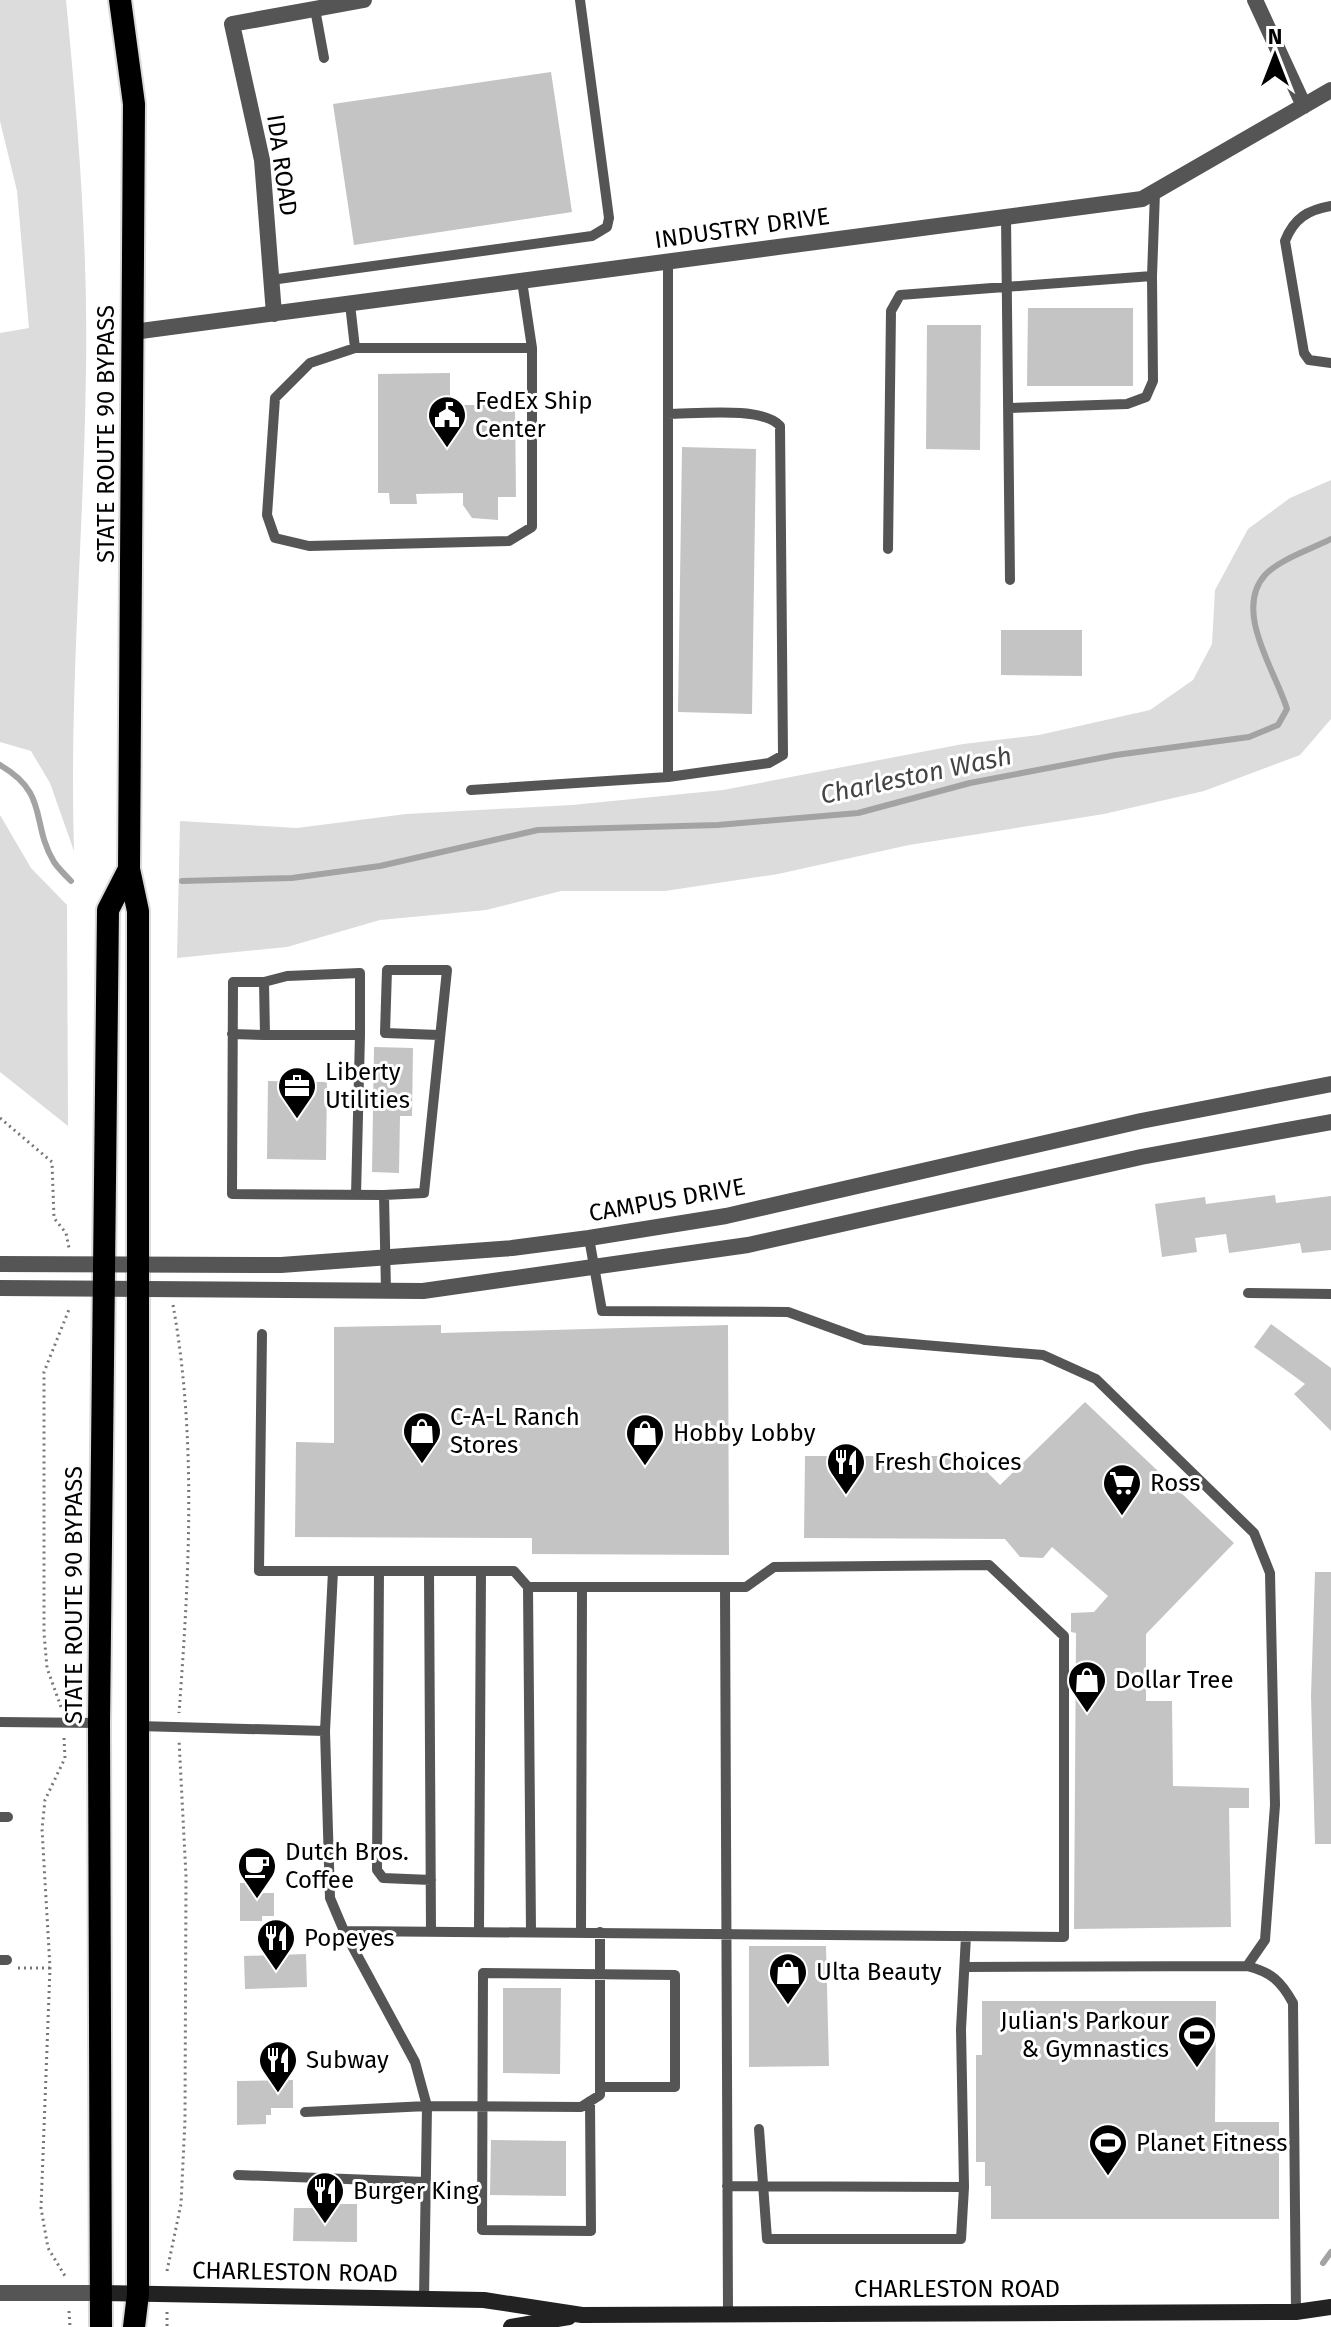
<svg xmlns="http://www.w3.org/2000/svg" width="1331" height="2327" font-family="'Fira Sans',sans-serif">
<rect width="100%" height="100%" fill="#fff"/>
<path fill="#dcdcdc" d="M0,0h66c12,124 22,246 20,370 -2,161 -17,320 -12,481l-24,-68 -19,-32 -31,-9v-409l29,-5 -12,-137 -17,-70z
M1331,480v239l-31,36 -96,36 -100,23 -195,31 -131,29 -113,17h-104l-75,19 -106,10 -93,27 -110,11 3,-137 117,7 109,-14 166,-9 151,-15 240,-46 76,-9 111,-25 43,-30 19,-36 3,-54 33,-61 42,-31z
M0,815l31,53 36,37 1,221 -68,-54z"/>
<g fill="none" stroke-linecap="round" stroke-linejoin="round">
<path stroke="#a3a3a3" stroke-width="6" d="M0,765c50,29 30,57 54,97 4,6 11,13 17,19
M182,881l110,-3 88,-12 158,-36 180,-5 140,-12 112,-30 146,-28 133,-18 29,-12 9,-16c-12,-39 -54,-98 -22,-134 15,-16 47,-26 66,-36
M1323,2263l8,-11"/>
</g>
<path fill="#c4c4c4" d="M551,72l21,140 -218,33 -21,-141z
M1028,308h105v78h-106z
M927,325h54l-1,125 -54,-1z
M450,373v32h65l1,92h-18v23l-26,-2 -9,-13v-12l-47,1 1,10h-27l-1,-11h-11v-119z
M682,447l74,2 -4,265 -74,-2z
M1001,630h81v46l-81,-1z
M374,1047l39,1 -1,68h-12l-1,57 -27,-1z
M268,1081l59,1 -1,78 -59,-1z
M1275,1195l1,8 55,-7v54l-29,3 -2,-10 -71,10 -3,-19 -31,4 2,14 -35,5 -7,-53 50,-7 1,7z
M1271,1324l60,44v63l-37,-37 11,-10 -51,-37z
M441,1325v8l287,-8 1,230 -197,-1v-16l-237,-1 1,-95 38,1v-116z
M1085,1402l149,141 -88,91v67h26l1,85 76,2v20h-20l2,119 -157,2 2,-296 -5,-1v-19l23,-1 14,-16 -56,-49 -9,11 -23,-1 -15,-18 -201,-1 1,-82h166l29,29z
M1315,1572h16v272h-16l-4,-148z
M240,1883h18v10h16v23h-12v5h-22z
M749,1946h77l3,120 -80,1z
M306,1954l1,33 -62,2 -1,-33z
M503,1988h58l-1,86 -57,-1z
M982,2001h234l-1,121h64v97h-288v-33h-6v-24h-9v-107h6z
M293,2080v28h-22v7h-5v9l-29,1v-44z
M491,2140l75,1v55l-76,-1z
M332,2204h25v38l-64,-1 1,-33h38z"/>
<g fill="none" stroke-linecap="round" stroke-linejoin="round">
<defs>
<path id="trunk" d="M120,0l14,104 -5,765 9,42v1383l-4,33
M101,2327l-2,-604 9,-813 21,-41"/>
</defs>
<use href="#trunk" stroke="#dbdbdb" stroke-width="26"/>
<path stroke="#777" stroke-width="3" stroke-dasharray="2 4" stroke-linecap="butt" d="M0,1118l52,44 2,56 12,15 3,15
M173,1305c24,133 16,274 6,408
M61,1707l-14,-39 -3,-35v-261l26,-65
M64,1738l1,20 -20,42 -3,29 8,139 -9,240 7,40 17,28
M18,1968h32
M167,2271l14,-67 4,-84 1,-244 -7,-136
M69,2311l1,16
M167,2312v15"/>
<path stroke="#555" stroke-width="10" d="M315,9l9,49
M1331,206c-23,4 -37,12 -46,35l19,112 5,7 22,3
M1006,217l4,363
M271,280l321,-44 15,-9 2,-9 -29,-218
M350,304l5,44 -45,15 -35,35 -8,117 8,23 34,8 200,-5 23,-14v-179l-10,-67
M355,348h177
M1009,408l118,-4 19,-7 7,-16 -1,-105
M888,549l3,-238 9,-16 252,-19 3,-84
M668,777v-516
M471,790l197,-13 101,-14 14,-8 -3,-329c-17,-20 -85,-12 -112,-12
M264,982l23,-6 73,-3v62h-95l-1,-53h-31l-1,212 152,1 2,96
M232,1034l33,1
M356,1195l4,-160
M384,1195l40,-2 23,-223h-60l-2,63 54,2
M589,1238l13,73 186,1 77,28 178,15 53,24 158,154 16,40 5,232 -10,135 -18,26
M1248,1293l83,1
M262,1334l-3,237h255l14,16h218l28,-20 215,-2 75,71v301l-720,-6
M333,1571l-8,160 5,167 14,33 71,131 12,44 -3,193
M379,1571l-2,299 6,8 48,2
M429,1571l2,360
M528,1587l3,345
M725,1587l3,726
M0,1722l99,1
M138,1726l187,5
M0,1817h8
M479,1931l2,-360
M581,1932l1,-344
M0,1960h7
M965,1967l282,-1c24,6 34,15 46,37l3,309
M590,2101l1,130 -109,-1 1,-257 192,2v112h-75
M305,2112l122,-6 154,1 19,-12v-163
M759,2129l8,110h194l3,-52
M238,2175l188,7
M727,2186l237,1 -3,-158 5,-93"/>
<path stroke="#555" stroke-width="16" d="M1255,0l49,106
M274,314l-12,-154 -30,-136 132,-24
M133,332l1009,-133 189,-109"/>
<path stroke="#555" stroke-width="16" d="M0,1264l281,1 231,-17 77,-10 137,-22 415,-95 190,-37
M0,1288l423,3 325,-46 393,-88 190,-35
M0,2293h102"/>
<path stroke="#222" stroke-width="16" d="M102,2293l382,7 98,15 714,-3 35,-5
M511,2327l58,-10"/>
<use href="#trunk" stroke="#000" stroke-width="22"/>
</g>
<defs>
<symbol id="civic-pin" viewBox="-11 -11 22 30"><path d="M0 17L-7.5 6A9.5 9.5 0 1 1 7.5 6Z" fill="#000" stroke="#fff"/><path d="M-.6-6.5H3V-4.5H.6V-3L4-1V1h2V6H-6V1h2V-1L-.6-3ZM-1.2 2.5V6h2.4V2.5Z" fill="#fff"/></symbol>
<symbol id="office-pin" viewBox="-11 -11 22 30"><path d="M0 17L-7.5 6A9.5 9.5 0 1 1 7.5 6Z" fill="#000" stroke="#fff"/><path d="M-6-3h4V-5.5h4V-3h4V5H-6ZM-1-4.5V-3h2v-1.5ZM-6 0V1H6V0Z" fill="#fff"/></symbol>
<symbol id="shop-pin" viewBox="-11 -11 22 30"><path d="M0 17L-7.5 6A9.5 9.5 0 1 1 7.5 6Z" fill="#000" stroke="#fff"/><path d="M-5-2.5h2.3a2.7 3.5 0 0 1 5.4 0H5L5.5 6h-11ZM-1.5-2.5h3a1.5 2.3 0 0 0-3 0Z" fill="#fff"/></symbol>
<symbol id="restaurant-pin" viewBox="-11 -11 22 30"><path d="M0 17L-7.5 6A9.5 9.5 0 1 1 7.5 6Z" fill="#000" stroke="#fff"/><path d="M-5-6h1v4h1v-4h1v4h1v-4h1v5L-1.5 .5V6h-2V.5L-5-1ZM5-6V6H3V1.5H1.5Q1.5-4 5-6Z" fill="#fff"/></symbol>
<symbol id="supermarket-pin" viewBox="-11 -11 22 30"><path d="M0 17L-7.5 6A9.5 9.5 0 1 1 7.5 6Z" fill="#000" stroke="#fff"/><path d="M-6-5.5h2.5l.6 2H6L4.5 2H-2.5L-4.4-4H-6ZM-1.5 3.2a1.3 1.3 0 1 0 .1 0ZM3 3.2a1.3 1.3 0 1 0 .1 0Z" fill="#fff"/></symbol>
<symbol id="cafe-pin" viewBox="-11 -11 22 30"><path d="M0 17L-7.5 6A9.5 9.5 0 1 1 7.5 6Z" fill="#000" stroke="#fff"/><path d="M-5.5-4.5H6V0H3Q3 3.5 0 3.5H-2.5Q-5.5 3.5-5.5 0ZM3-3.2v2h1.7v-2ZM-6 4.5H4V6H-6Z" fill="#fff"/></symbol>
<symbol id="stadium-pin" viewBox="-11 -11 22 30"><path d="M0 17L-7.5 6A9.5 9.5 0 1 1 7.5 6Z" fill="#000" stroke="#fff"/><path d="M0-5a6.5 5 0 1 0 0 10a6.5 5 0 1 0 0-10ZM-3.5-1.8h7v3.6h-7Z" fill="#fff"/></symbol>
</defs>
<g fill-rule="evenodd">
<use href="#civic-pin" x="425" y="393" width="44" height="60"/>
<use href="#office-pin" x="275" y="1064" width="44" height="60"/>
<use href="#shop-pin" x="400" y="1409" width="44" height="60"/>
<use href="#shop-pin" x="623" y="1411" width="44" height="60"/>
<use href="#restaurant-pin" x="824" y="1440" width="44" height="60"/>
<use href="#supermarket-pin" x="1100" y="1461" width="44" height="60"/>
<use href="#shop-pin" x="1065" y="1658" width="44" height="60"/>
<use href="#cafe-pin" x="235" y="1844" width="44" height="60"/>
<use href="#restaurant-pin" x="254" y="1916" width="44" height="60"/>
<use href="#shop-pin" x="766" y="1950" width="44" height="60"/>
<use href="#stadium-pin" x="1175" y="2013" width="44" height="60"/>
<use href="#restaurant-pin" x="256" y="2038" width="44" height="60"/>
<use href="#stadium-pin" x="1086" y="2121" width="44" height="60"/>
<use href="#restaurant-pin" x="303" y="2169" width="44" height="60"/>
</g>
<g text-anchor="middle" stroke-width="6" stroke-linejoin="round" paint-order="stroke">
<g font-size="24" fill="#000" stroke="#fff">
<text transform="translate(282 165) rotate(82)" y="8">IDA ROAD</text>
<text transform="translate(742 228) rotate(-8)" y="8">INDUSTRY DRIVE</text>
<text transform="translate(106 434) rotate(-90)" y="8">STATE ROUTE 90 BYPASS</text>
<text transform="translate(667 1200) rotate(-10)" y="8">CAMPUS DRIVE</text>
<text transform="translate(74 1595) rotate(-90)" y="8">STATE ROUTE 90 BYPASS</text>
<text transform="translate(295 2272) rotate(1)" y="8">CHARLESTON ROAD</text>
<text x="957" y="2297">CHARLESTON ROAD</text>
</g>
<g font-size="24" fill="#000" stroke="#fff" text-anchor="start">
<text x="475" y="409">FedEx Ship<tspan x="475" dy="28">Center</tspan></text>
<text x="325" y="1080">Liberty<tspan x="325" dy="28">Utilities</tspan></text>
<text x="450" y="1425">C-A-L Ranch<tspan x="450" dy="28">Stores</tspan></text>
<text x="673" y="1441">Hobby Lobby</text>
<text x="874" y="1470">Fresh Choices</text>
<text x="1150" y="1491">Ross</text>
<text x="1115" y="1688">Dollar Tree</text>
<text x="285" y="1860">Dutch Bros.<tspan x="285" dy="28">Coffee</tspan></text>
<text x="304" y="1946">Popeyes</text>
<text x="816" y="1980">Ulta Beauty</text>
<text x="1169" y="2029" text-anchor="end">Julian's Parkour<tspan x="1169" dy="28">&amp; Gymnastics</tspan></text>
<text x="306" y="2068">Subway</text>
<text x="1136" y="2151">Planet Fitness</text>
<text x="353" y="2199">Burger King</text>
</g>
<g font-size="26" font-style="italic" fill="#444" stroke="#fff">
<text transform="translate(916 775) rotate(-12)" y="9">Charleston Wash</text>
</g>
</g>
<g transform="translate(1275 56)" stroke="#ffffff" stroke-width="6" paint-order="stroke">
<path d="M0-6L14 30L0 20L-14 30Z" fill="#000000"/>
<text y="-12" font-size="22" font-weight="bold" text-anchor="middle" fill="#000000">N</text>
</g>
</svg>
